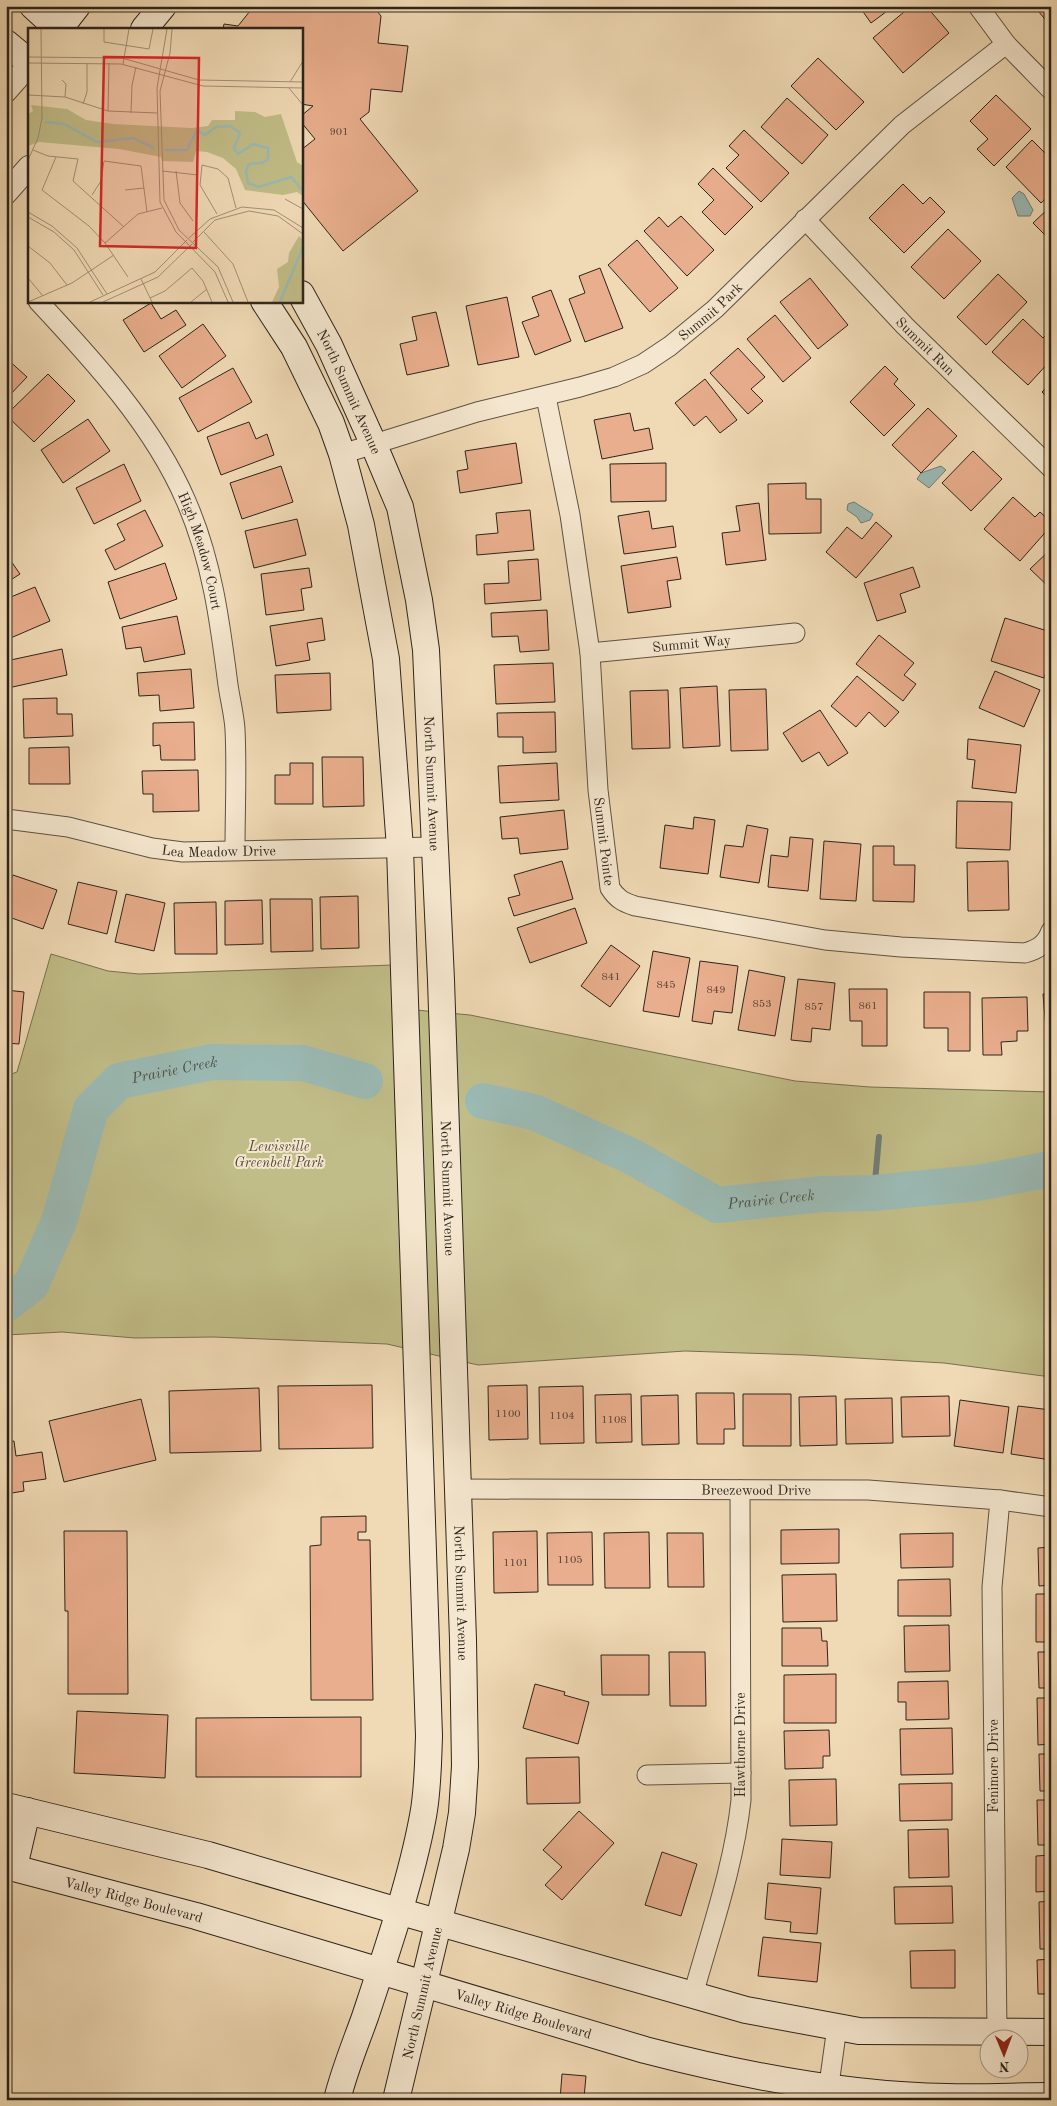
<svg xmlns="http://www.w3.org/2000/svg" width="1057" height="2106" font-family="'Old Standard TT',serif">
<rect width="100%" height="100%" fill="#f0dab5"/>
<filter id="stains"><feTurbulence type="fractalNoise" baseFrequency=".004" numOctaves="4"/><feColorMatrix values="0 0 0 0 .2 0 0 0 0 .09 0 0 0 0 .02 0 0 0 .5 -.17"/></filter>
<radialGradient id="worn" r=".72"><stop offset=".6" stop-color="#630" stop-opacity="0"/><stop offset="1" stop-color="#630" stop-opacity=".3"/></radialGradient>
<path fill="#c1bd88" stroke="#777052" d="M51,954l57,17 31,3 254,-9 1,43 76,7 325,66 75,6 181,5v285l-107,-14 -140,-8 -119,-4 -207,14 -91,-21 -173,-7 -79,1 -73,-6 -56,3v-259l11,-4z"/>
<path fill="#9bbab4" stroke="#6f7e77" d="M1019,191l5,3 9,16 -3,6h-12l-6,-18z
M941,466l5,4 -17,18 -12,-9 4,-6z
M854,502l19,12 -3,6 -9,3 -4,-6 -10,-7 1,-6z"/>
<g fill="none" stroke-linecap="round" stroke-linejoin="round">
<path stroke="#6f7e77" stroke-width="6" d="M874,1193l5,-56"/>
<g stroke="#9bbab4" stroke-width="36">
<path id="s1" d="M483,1101l51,11 97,44 86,49 105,-11 52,-1 103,-10 74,-14"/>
<path id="s2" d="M6,1304l25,-19 28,-64 32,-112 28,-28 93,-19 91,1 62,18"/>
</g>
</g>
<path fill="#e9ae8d" stroke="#2d241b" d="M254,6h40l33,4 -3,-4h49l8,10 -3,27 30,3 -6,46 -31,-3 -2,23 -9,7 58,72 -75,60 -42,-52v-49l14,-11 -14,-17v-6l12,-10 -12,-2v-75h-78l1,-5 14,2z
M859,6h35l-23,17z
M911,6h15l23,27 -46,40 -30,-35z
M1044,6h7v20l-13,-15z
M818,58l46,44 -28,28 -45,-44z
M996,95l35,34 -37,37 -17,-17 11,-10 -18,-18z
M787,98l41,37 -26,29 -41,-37z
M744,130l45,43 -28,29 -35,-34 13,-13 -10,-9z
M1032,140l19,19v35l-10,9 -35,-36z
M713,168l40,39 -28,28 -23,-23 12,-12 -16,-16z
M903,184l20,20 7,-7 15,15 -41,41 -35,-35z
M1051,206v31l-2,2 -16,-16z
M681,216l33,34 -27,26 -43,-45 15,-14 9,10z
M948,229l33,32 -37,38 -33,-32z
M637,240l41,48 -28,24 -42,-47z
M600,268l23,60 -38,14 -16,-43 16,-6 -6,-17z
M998,274l29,28 -41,43 -29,-28z
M810,278l38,47 -30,24 -38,-47z
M551,290l20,51 -36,14 -13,-33 17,-6 -7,-19z
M507,297l12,60 -41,8 -12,-59z
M151,303l10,16 15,-9 10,15 -42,27 -21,-32z
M436,312l13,54 -42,9 -7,-31 17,-4 -5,-23z
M775,315l36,43 -28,24 -36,-43z
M1023,319l20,19 8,-8v30l-23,25 -36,-33z
M203,324l23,32 -44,32 -23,-32z
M738,348l27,29 -14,12 12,12 -15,13 -38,-41z
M6,358l21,19 -21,22z
M885,366l13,13 -4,5 21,21 -31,31 -34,-34z
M233,368l19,34 -54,30 -19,-34z
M48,374l27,27 -41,41 -28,-27z
M705,379l32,41 -17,13 -14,-17 -12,10 -19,-23z
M1051,383v18l-9,-9z
M928,408l29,28 -36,37 -29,-28z
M630,413l4,18 15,-3 4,21 -51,10 -8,-39z
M88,419l22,32 -47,32 -22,-33z
M249,422l7,17 11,-5 7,21 -53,20 -14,-38z
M516,443l6,40 -62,10 -3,-22 11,-2 -3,-18z
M973,451l29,28 -31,32 -29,-28z
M666,463v38l-55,1 -1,-38z
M124,464l17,37 -47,23 -18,-36z
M281,466l12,36 -51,17 -12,-36z
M806,483v16h15v34l-52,1 -1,-50z
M1013,497l22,20 5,-5 11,10v4l-31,35 -36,-32z
M759,503l7,57 -40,5 -4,-32 18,-2 -4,-25z
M145,510l18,36 -48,24 -10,-20 20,-10 -8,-16z
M530,510l4,40 -57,5 -1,-20 22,-2 -2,-20z
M649,511l3,18 21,-3 3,21 -52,7 -6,-38z
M297,519l9,36 -52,13 -9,-37z
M876,522l16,14 -36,42 -30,-26 21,-25 15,12z
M1051,549v40l-21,-20z
M6,554l14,20 -14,9z
M677,557l4,22 -14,2 4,26 -43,6 -7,-47z
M538,559l3,41 -56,4 -1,-20 25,-1 -1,-22z
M165,563l12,36 -57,20 -12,-37z
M913,567l7,20 -20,7 6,18 -29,9 -13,-38z
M309,568l3,19 -11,2 3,21 -38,5 -5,-41z
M35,587l15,34 -44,19v-41z
M547,610l2,40 -29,2 -2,-16 -26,1 -1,-24z
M177,616l8,38 -41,8 -3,-15 -15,2 -4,-22z
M322,618l3,22 -18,3 3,17 -34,6 -6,-40z
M1005,618l46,14v25l-7,21 -53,-17z
M879,635l35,28 -10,12 12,9 -13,17 -47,-37z
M62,649l5,26 -59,13 -2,-27z
M553,663l2,39 -59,2 -2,-39z
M191,669l3,39 -34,3 -1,-16 -20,1 -2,-23z
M995,671l45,19 -16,37 -45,-19z
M330,673l1,37 -54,3 -2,-38z
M857,676l42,36 -14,15 -16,-15 -13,15 -25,-21z
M717,686l3,60 -37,2 -3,-60z
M766,689l2,61 -37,1 -2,-61z
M668,690l2,58 -38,1 -2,-58z
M57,698v16h15l1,22 -49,2 -1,-39z
M820,710l28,43 -20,13 -9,-14 -17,10 -19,-29z
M555,712l1,40 -33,1v-16h-25l-1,-24z
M194,722l1,38h-34l-1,-15 -7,1v-23z
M968,739l53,6 -5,48 -44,-5 3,-28 -8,-1z
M69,747l1,37h-41v-36z
M322,757h41l1,49 -41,1z
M290,763h23v41h-38v-29h15z
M557,763l2,37 -59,3 -2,-37z
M198,770l1,41 -46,1v-18h-10l-1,-23z
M957,801l55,1 -2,48 -54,-2z
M564,810l4,39 -48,5 -2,-16 -16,1 -2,-22z
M694,817l21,3 -7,54 -48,-6 5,-43 28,4z
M747,825l21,4 -9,54 -39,-6 5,-32 18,2z
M790,837l23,2 -5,52 -40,-4 3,-32 17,2z
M824,841l37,3 -5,57 -36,-2z
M873,846h21v19h21l-1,37 -41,-1z
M562,861l11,38 -59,17 -6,-18 12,-3 -6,-20z
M1008,861l1,49 -41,1 -1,-49z
M13,875l44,15 -14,39 -37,-13v-23z
M78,882l39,9 -10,43 -39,-10z
M126,894l39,9 -11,48 -39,-9z
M358,896l1,52 -38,1 -1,-52z
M270,899h42l1,52 -42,1z
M262,900l1,44 -38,1v-44z
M216,902l1,52h-42l-1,-51z
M575,908l12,35 -57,20 -13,-35z
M611,945l29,21 -30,41 -29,-21z
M653,951l37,7 -11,59 -36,-6z
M700,961l38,5 -6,47 -18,-2 -2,13 -20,-3z
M749,970l36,7 -10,59 -37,-6z
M798,979l37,4 -5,47 -18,-2 -1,14 -20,-2z
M849,989h38v57h-25v-25h-12z
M6,990l18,2 -5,52 -13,-1z
M924,992h46v59h-22v-23h-24z
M1043,994h8v61h-3z
M1027,997l1,34h-11v10l-16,1 1,13h-19l-1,-57z
M372,1385l1,63 -94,1 -1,-63z
M527,1385l1,54 -39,1 -1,-54z
M583,1386l1,57 -44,1 -1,-57z
M259,1388l2,63 -91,2 -1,-62z
M696,1393h38l1,36h-11v15h-27z
M631,1394l1,48 -36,1 -1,-48z
M743,1394h48v52h-48z
M678,1395l1,49 -37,1 -1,-49z
M836,1396l1,49 -37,1 -1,-49z
M949,1396l1,40 -48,1 -1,-40z
M892,1398l1,45 -47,1 -1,-45z
M141,1399l15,61 -92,22 -15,-61z
M960,1400l49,7 -6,46 -49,-7z
M1018,1406l33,4v50l-40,-6z
M14,1441l2,15 26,-4 4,27 -23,3 1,9 -18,3v-52z
M366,1516v16h-8v8h12l3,160h-62l-1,-154 11,-1v-28z
M839,1529v34l-58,1v-34z
M64,1531h63l1,163h-60v-83h-3z
M537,1531l1,61 -44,1 -1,-61z
M592,1532l1,53h-45l-1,-52z
M649,1532l1,56h-45l-1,-55z
M667,1533h36l1,54h-36z
M953,1533v34l-52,1 -1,-34z
M1051,1547v38l-12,1 -1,-38z
M836,1574l1,47 -54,1 -1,-47z
M950,1579l1,37h-53v-36z
M1036,1594h15v48h-15z
M949,1625l1,46 -45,1 -1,-46z
M782,1628h39l1,13h5l1,25h-46z
M669,1652h36l1,54h-36z
M1038,1652h13v36h-12z
M601,1655h48v40h-47z
M836,1674v49h-52v-48z
M948,1681l1,38 -43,1v-18h-8v-20z
M535,1684l30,8 -1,3 25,7 -11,42 -55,-16z
M1037,1698h14v46l-13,1z
M77,1711l91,4 -3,63 -91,-5z
M361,1717v60h-165v-59z
M952,1728l1,46 -52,1 -1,-46z
M829,1730l1,26h-7v12l-38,1 -1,-38z
M1039,1754h12v37h-11z
M579,1757l1,46 -53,1 -1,-46z
M836,1779l1,46 -47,1 -1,-46z
M952,1783v37l-52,1 -1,-37z
M1037,1800h14v45h-13z
M579,1811l35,32 -52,57 -17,-15 17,-18 -19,-17z
M948,1829l1,48 -40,1 -1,-48z
M782,1839l50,3 -2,36 -50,-3z
M662,1852l35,12 -16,52 -36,-11z
M1051,1855v36l-15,1v-36z
M768,1883l53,5 -4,46 -27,-2 1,-10 -26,-3z
M952,1886l1,37 -58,1 -1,-37z
M1051,1901v48h-11l-1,-47z
M763,1937l58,6 -4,39 -59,-6z
M955,1950v38h-44l-1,-37z
M1051,1959v35h-13l-1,-34z
M562,2074l24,2 -2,22 15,2h-39z"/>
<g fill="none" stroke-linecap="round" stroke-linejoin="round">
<defs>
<g id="minor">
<path d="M978,6l28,38 45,46"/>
<path id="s3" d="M805,219l100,107 146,142"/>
<path id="s4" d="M38,301c55,59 116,125 148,200 26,59 34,121 42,184 2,14 6,29 7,44 2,40 0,81 0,121"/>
<path id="s5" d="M546,397l24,118 20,138 8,137 12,98c7,11 13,14 25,18l190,34 76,7 124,6c14,-4 21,-9 26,-22"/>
<path id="s6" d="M342,454l135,-42 103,-25 34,-10 29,-13 27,-18 45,-37 187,-184 104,-81"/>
<path id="s7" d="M590,653l205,-20"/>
<path id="s8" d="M6,819l62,8 84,21 31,4 253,-5"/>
<path id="s9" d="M458,1489l410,1 132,10 51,7"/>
<path d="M647,1775l94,-2"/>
<path d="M693,1995c18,-65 41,-129 48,-195l-1,-310"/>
<path d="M997,2033l-5,-446 8,-87"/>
<path d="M827,2099l10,-72"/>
</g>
<path id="tertiary" d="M6,91l23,-26
M6,193l23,-26"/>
<g id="secondary">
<path d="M33,6l25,23"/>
<path d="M59,29l18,-23"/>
<path d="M144,29l19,-23"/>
<path d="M6,43l23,19"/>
<path id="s10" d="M301,294l28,51 44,98 27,64 19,93 7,50 15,330 22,660 2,126 -3,47 -6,36 -60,251"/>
<path d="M264,301l30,46 37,76 11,31 19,71 25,134 14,189 29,888c-1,26 -1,54 -6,80 -12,65 -37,138 -58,201 -10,28 -21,54 -28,83"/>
<path d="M6,1806l202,49 190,56 348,99 113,21 192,1"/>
<path id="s11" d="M6,1866l190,50 449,134c96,25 203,46 303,47 34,1 69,-1 103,-1"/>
<path d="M14,1867l13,-56"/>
</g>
</defs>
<use href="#minor" stroke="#5e5242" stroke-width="21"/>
<use href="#tertiary" stroke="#5e5242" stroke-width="24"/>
<use href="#secondary" stroke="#2d241b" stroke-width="28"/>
<use href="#minor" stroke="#f5e7cf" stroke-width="19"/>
<use href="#tertiary" stroke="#f5e7cf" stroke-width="22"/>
<use href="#secondary" stroke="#f5e7cf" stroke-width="26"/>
</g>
<g text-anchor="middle" stroke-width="4" stroke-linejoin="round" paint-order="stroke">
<g font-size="11" fill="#5c4638">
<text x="339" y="135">901</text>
<text x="611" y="980">841</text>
<text x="666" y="988">845</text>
<text x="716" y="993">849</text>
<text x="762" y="1007">853</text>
<text x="868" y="1009">861</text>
<text x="814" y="1010">857</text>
<text x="508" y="1417">1100</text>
<text x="562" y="1419">1104</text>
<text x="614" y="1423">1108</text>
<text x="570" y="1563">1105</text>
<text x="516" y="1566">1101</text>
</g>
<g font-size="14" fill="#2d241b" stroke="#f5e7cf">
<text dy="5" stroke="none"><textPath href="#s6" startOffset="400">Summit Park</textPath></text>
<text dy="5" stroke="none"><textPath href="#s3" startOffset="175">Summit Run</textPath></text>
<text dy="5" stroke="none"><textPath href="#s10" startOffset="109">North Summit Avenue</textPath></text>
<text dy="5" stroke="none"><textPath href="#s4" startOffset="302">High Meadow Court</textPath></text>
<text dy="5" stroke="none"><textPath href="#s7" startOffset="102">Summit Way</textPath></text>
<text dy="5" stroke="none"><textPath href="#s10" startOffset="514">North Summit Avenue</textPath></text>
<text dy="5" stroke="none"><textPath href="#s5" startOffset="449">Summit Pointe</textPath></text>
<text dy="5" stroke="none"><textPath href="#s8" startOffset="216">Lea Meadow Drive</textPath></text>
<text dy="5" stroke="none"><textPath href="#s10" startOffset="919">North Summit Avenue</textPath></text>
<text dy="5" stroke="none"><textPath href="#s9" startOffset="298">Breezewood Drive</textPath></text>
<text dy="5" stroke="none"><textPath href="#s10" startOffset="1324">North Summit Avenue</textPath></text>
<text transform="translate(740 1745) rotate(-90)" y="5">Hawthorne Drive</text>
<text transform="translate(993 1766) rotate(-90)" y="5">Fenimore Drive</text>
<text dy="5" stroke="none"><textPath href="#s11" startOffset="132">Valley Ridge Boulevard</textPath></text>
<text transform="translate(422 1993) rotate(-77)" y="5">North Summit Avenue</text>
<text dy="5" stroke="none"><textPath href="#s11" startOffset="538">Valley Ridge Boulevard</textPath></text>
</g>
<g font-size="14" font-style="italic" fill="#524a36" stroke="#f5e7cf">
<text x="279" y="1151">Lewisville<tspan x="279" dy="16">Greenbelt Park</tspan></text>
</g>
<g font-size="15" font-style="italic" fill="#4e5149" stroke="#f5e7cf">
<text dy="5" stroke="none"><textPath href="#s2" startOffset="314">Prairie Creek</textPath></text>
<text dy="5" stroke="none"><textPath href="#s1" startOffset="312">Prairie Creek</textPath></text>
</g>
</g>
<g transform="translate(28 28)">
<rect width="275" height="275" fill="#f0dab5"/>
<path d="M3,77l36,4 19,11 27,4 79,4 16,-2 4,-6h23v-9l20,1 10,5 16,-3 16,48 6,4v30l-6,-4 -14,3 -38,-5 -9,-21 -13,-11 -16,-6 -11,-1 -3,11 -31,-1 -1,-4 -42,-8 -80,-7 -11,4v-32l5,-3zM271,208l4,4v62h-31l7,-15 -2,-18 11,-7 1,-9z" fill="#c1bd88"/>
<path fill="none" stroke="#9bbab4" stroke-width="2.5" d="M17,94l19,2 33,18 36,-4 21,10M137,122h22l10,-20 8,5 11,-8 14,-1 10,7 -6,15 4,6 15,-10 15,4v11l-6,4 -13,1 -3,7 2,12 11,4 32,-10 12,14M252,274l23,-55"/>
<path fill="none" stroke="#a29177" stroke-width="1" d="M76,1v13l45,7 4,-20M139,1l-10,59 3,114 16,30 39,40 13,30M144,1l-2,24 -10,38 4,109 15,30 39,37 15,35M0,29l94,1 77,22 104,2M0,35l93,1 82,22 100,2M95,36l6,-35M34,52l4,4 -1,13M262,54l13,-21M261,60l14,17M0,67l37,2 43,14 49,2M55,76l4,-12v-29M80,83l1,-48M103,85l1,-28 4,-18M5,122l15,6 30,3 -5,22 51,46M28,129l-14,33 47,36 16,17 23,34M0,132l10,-22 4,-20 -1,-89M134,143l36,4M148,143l4,32 13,18M97,162l19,-2M64,167l9,-14 3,-20 37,5 6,46M257,171l18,10M0,184l24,14 25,22 30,46M189,186l-17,-29 2,-20 16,4 10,9 8,30M0,189l26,15 20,18 29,45M175,203l30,33 15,38M161,210l21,-19 32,-12 32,3 29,18M165,214l22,-22 34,-9 29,5 25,18M77,215l33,-29 24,-6M0,218l22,17 17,22M0,250l15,18M113,251l11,23M122,270l15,-7 27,-23 11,13 9,21M0,274l44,-19 42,-28M62,274l65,-30 32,-32M75,274l55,-25 34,-33M163,274l16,-13"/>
<path fill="#d62828" fill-opacity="0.15" stroke="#d62828" stroke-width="2.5" d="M76,29l95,1 -3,190 -96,-2z"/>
<rect width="275" height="275" fill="none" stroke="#2d241b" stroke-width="2.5"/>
</g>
<rect width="1057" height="2106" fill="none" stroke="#f0dab5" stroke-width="25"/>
<rect x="8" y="8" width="1042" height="2091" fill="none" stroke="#2d241b" stroke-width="2.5"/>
<rect x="12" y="12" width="1032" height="2081" fill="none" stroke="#2d241b"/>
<g transform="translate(1004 2054) rotate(179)"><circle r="24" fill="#f5e7cf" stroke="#a59987"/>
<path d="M0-4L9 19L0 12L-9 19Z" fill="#8f2418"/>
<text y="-8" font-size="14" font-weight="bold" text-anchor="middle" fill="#2d241b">N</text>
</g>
<rect width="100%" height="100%" filter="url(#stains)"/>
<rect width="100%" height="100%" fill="url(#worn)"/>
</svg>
